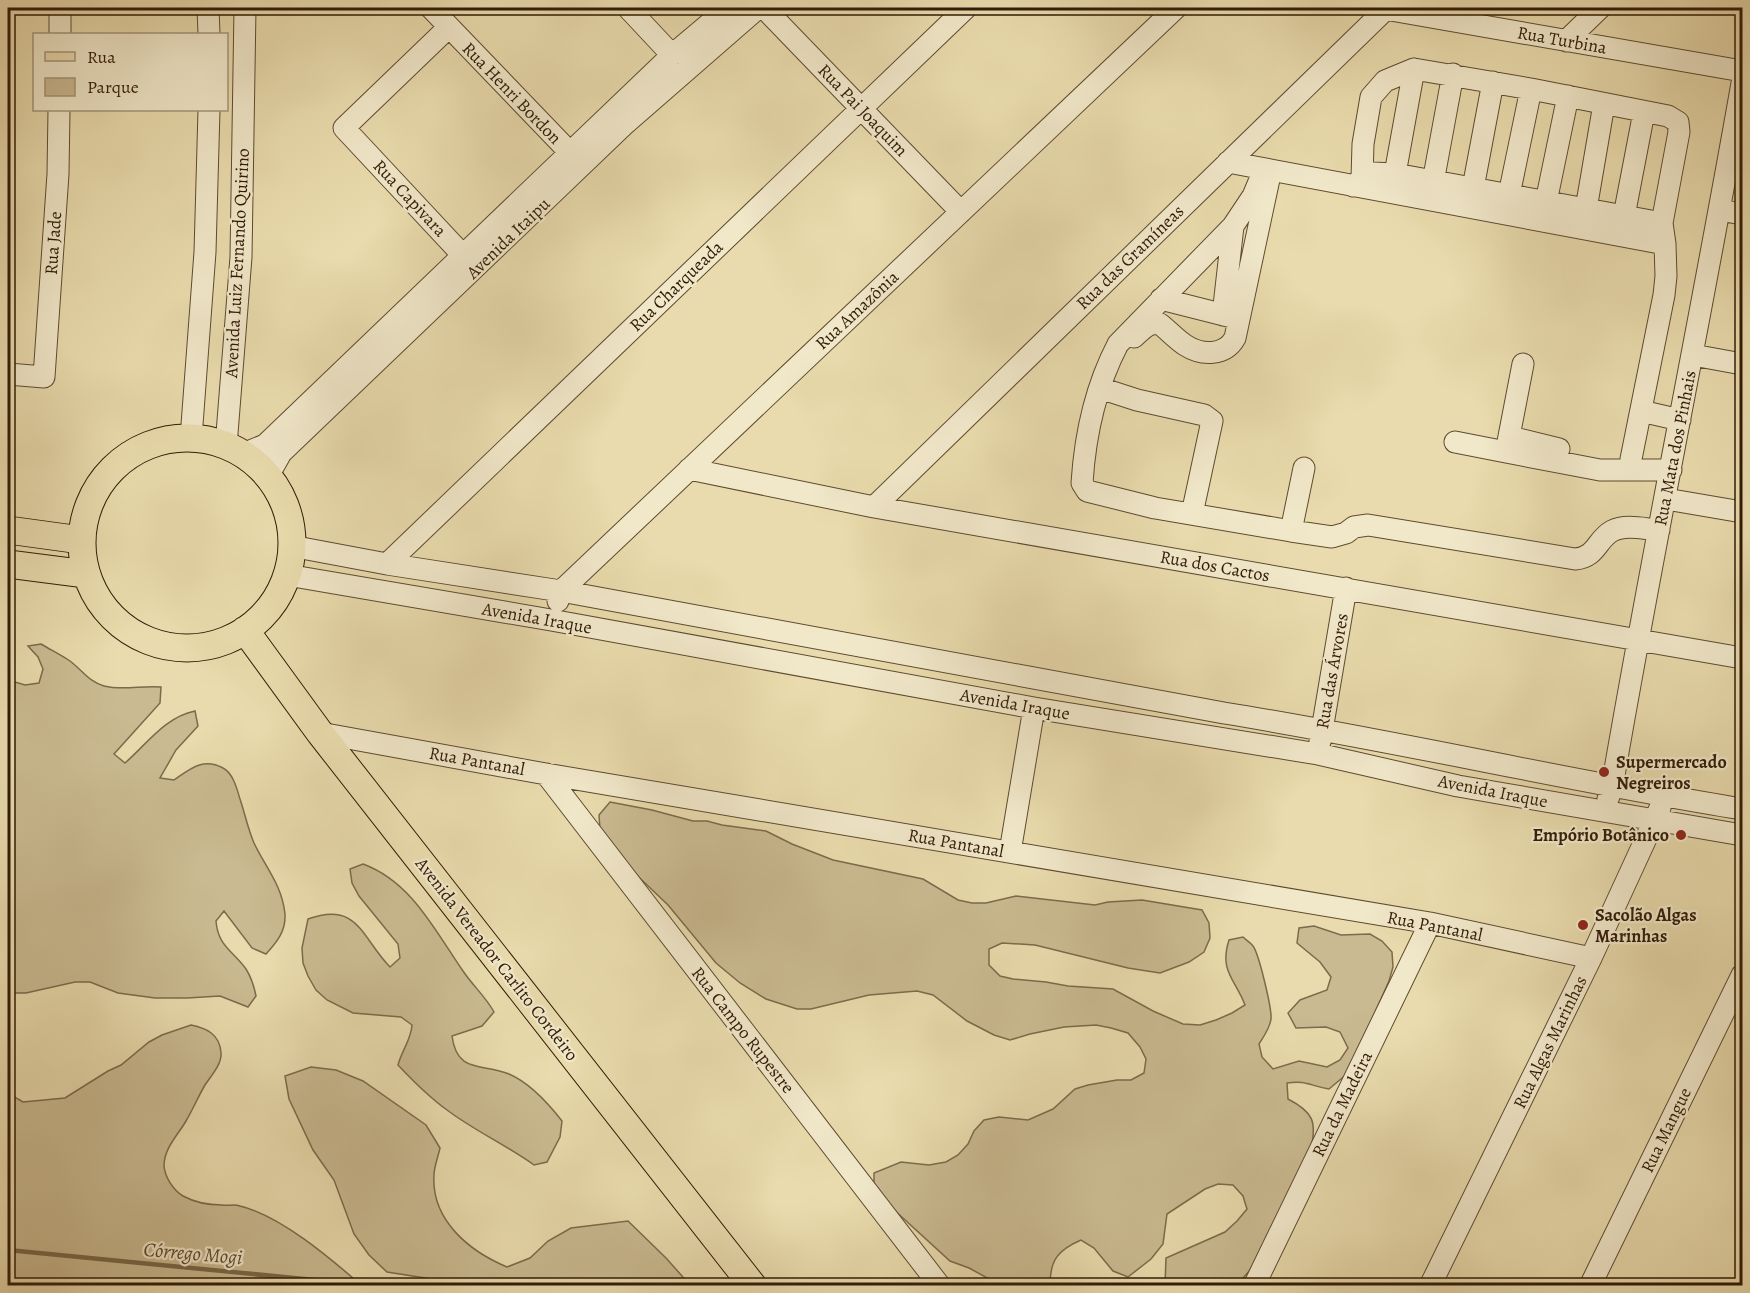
<svg xmlns="http://www.w3.org/2000/svg" width="1750" height="1293" font-family="Alegreya,serif">
<rect width="100%" height="100%" fill="#e9dbad"/>
<filter id="stains"><feTurbulence type="fractalNoise" baseFrequency=".00333" numOctaves="4"/><feColorMatrix values="0 0 0 0 .2 0 0 0 0 .09 0 0 0 0 .02 0 0 0 .5 -.17"/></filter>
<radialGradient id="worn" r=".72"><stop offset=".6" stop-color="#630" stop-opacity="0"/><stop offset="1" stop-color="#630" stop-opacity=".3"/></radialGradient>
<path fill="#caba91" stroke="#7d6a4c" stroke-width="1.5" d="M41,644c10,6 20,11 29,17 12,9 19,21 34,25 20,5 38,-1 57,1l-1,16 -46,51 11,9c22,-19 40,-46 70,-52l3,15 -22,24 -16,28 14,2c16,-11 29,-23 49,-12 10,5 14,21 17,31 5,15 8,30 14,44 12,25 28,42 31,71 1,17 -8,28 -19,40l-14,-6 -28,-37 -8,10c2,25 16,29 30,48 5,8 8,17 10,27l-8,11 -28,-11 -33,2h-32l-37,-5 -28,-11h-15l-49,11h-18v-313l17,5 14,-2 4,-14 -5,-12 -10,-11z
M610,802l42,8 41,11h14l15,4 44,6 26,13 41,16 90,19 35,21 14,3h14l30,-7 79,9 13,-3 34,-2 60,10 7,13 1,15 -6,14 -15,10 -29,11 -32,-5 -93,-23 -33,-2 -13,6v16l11,11 13,3 33,3 22,4 45,3 40,22 30,13 17,1 16,-5 16,-7 13,-8c-10,-26 -26,-34 -16,-65l14,-3c3,3 8,6 10,9 6,8 19,63 18,73 -1,9 -7,17 -12,25l3,13 11,12 26,-8 28,6 13,-7 8,-12 -8,-16 -14,-5 -30,1 -8,-15 12,-13 27,-10 4,-13 -11,-15 -23,-19 2,-15 15,-2 27,9 29,-1 12,7 10,11 1,15 -4,14 -41,92 -19,16c-18,-3 -24,-9 -42,-6l1,16c25,13 29,22 23,50l-60,120 -14,16h-72l1,-27 59,-26 12,-11 10,-12 -4,-13 -10,-11 -15,-1 -13,5 -38,25 -4,30 -12,15 -23,18 -15,-6 -19,-23 -13,-8c-23,10 -31,20 -31,45h-50l-31,-17 -19,-7 -58,-53 -18,-22v-13l27,-11 28,3 17,-3 12,-7 10,-11 6,-13 10,-11 15,-3 29,3 25,-11 22,-20 13,-4 29,-5h14l13,-7 2,-14 -6,-12 -12,-14 -17,-5 -15,-3 -32,2 -34,7 -20,6 -16,-5 -27,-14 -34,-26 -16,-4 -48,4 -58,14h-14l-31,-10 -26,-16 -24,-20 -48,-58 -43,-41 -25,-35 -1,-14z
M363,864c49,18 72,67 100,107 10,15 23,26 31,41l-12,14 -30,10c5,38 30,27 57,38 21,9 39,29 53,47l-2,16 -13,25 -13,3c-28,-20 -59,-34 -87,-55 -18,-13 -34,-29 -49,-45 4,-15 13,-25 14,-40l-11,-8 -48,-4 -26,-13 -11,-10 -8,-14 -5,-13 -1,-15 6,-29c50,-18 53,18 82,48l10,-9 -2,-14 -39,-48 -7,-13 -2,-14z
M191,1025c15,3 29,9 30,28 1,11 -10,23 -16,32 -7,12 -12,24 -19,36 -8,14 -22,27 -22,45 1,11 9,24 19,30 11,6 26,9 39,9 6,1 13,-1 18,1 41,10 90,52 121,79h-353v-192l15,9 42,-4 43,-27 13,-6 28,-23 13,-7z
M311,1067l25,3 27,11 63,44 14,23c-2,9 -6,19 -6,27 -3,45 35,76 73,92l23,-9 18,-17 23,-13 57,-7 38,37 24,27 -235,1 -17,-6 -51,-8 -18,-17 -15,-21 -20,-54 -21,-30 -24,-51 -4,-23z"/>
<g fill="none" stroke-linecap="round" stroke-linejoin="round">
<path stroke="#796749" stroke-width="4.5" d="M8,1250l367,36"/>
<defs>
<path id="minor" d="M208,8l1,26
M431,8l149,155
M628,8l44,47
M764,8l197,204
M1383,8l2,1 357,62
M449,27l-105,101 127,136
M60,34v-26
M1566,41l34,-33
M1228,162l437,82
M1264,170l-11,26 -20,30 -115,118c-22,42 -33,92 -36,139l5,8 68,17 136,23 13,-63
M1395,174l19,-105
M1362,178l1,-34 8,-47 14,-16 29,-12 117,20 137,27 10,6 1,10 -17,91 3,21 1,32 -2,19 -33,164
M1353,186l20,-13 22,1 267,49
M1473,188l20,-106
M1431,193l22,-119
M1509,195l22,-106
M1546,202l22,-106
M1586,209l18,-105
M1720,210l22,4
M1624,216l20,-104
M1161,299l75,19
M1223,315l10,-89
M1134,337c8,-7 15,-16 26,-13 9,7 16,15 25,21 17,11 40,11 50,-7l34,-159
M1693,355l49,9
M8,374l36,3 14,-203 1,-64
M1100,388l37,12 67,15 8,6 -20,93
M1641,411l39,9
M1510,437l49,12
M191,438l14,-186 4,-142
M1455,442l51,10 17,-88
M226,446l15,-189 4,-249
M1506,452l94,18h71
M243,454l22,-9 407,-390 56,-47
M689,469l185,38 868,151
M268,476l13,-23 345,-330 132,-115
M1666,499l76,13
M874,507l513,-499
M1291,531l41,6 14,-4 8,-6 14,-2 207,34c22,-2 21,-19 37,-28 14,-7 32,-2 47,-1
M291,546l96,18 174,27 663,122c174,28 345,68 518,96
M387,564l579,-556
M287,575l264,45 483,88 284,46 140,32 284,49
M558,601l3,-10 615,-583
M320,733l226,41 884,149 161,35
M1320,742l26,-154
M546,774l394,512
M1608,799l4,-12c40,-235 89,-469 130,-704
M1010,852l24,-144
M1254,1286l176,-363
M1430,1286l161,-328 69,-150
M1590,1286l152,-311"/>
<path id="major" d="M82 543a105 105 0 1 1 210 0a105 105 0 1 1-210 0Z
M8,530l73,10
M8,564l78,10
M245,630l75,103 433,553"/>
</defs>
<use href="#minor" stroke="#5e4b30" stroke-width="23"/>
<use href="#major" stroke="#301b07" stroke-width="29"/>
<use href="#minor" stroke="#f1e8ca" stroke-width="21"/>
<use href="#major" stroke="#e9dbad" stroke-width="27"/>
</g>
<g fill="#8f2418" stroke="#f1e8ca" stroke-width="2">
<circle cx="1604" cy="772" r="6"/>
<circle cx="1681" cy="835" r="6"/>
<circle cx="1583" cy="925" r="6"/>
</g>
<g text-anchor="middle" stroke-width="4.5" stroke-linejoin="round" paint-order="stroke">
<g font-size="18" fill="#301b07" stroke="#f1e8ca">
<text transform="translate(1562 40) rotate(10)" y="6">Rua Turbina</text>
<text transform="translate(512 93) rotate(46)" y="6">Rua Henri Bordon</text>
<text transform="translate(863 110) rotate(46)" y="6">Rua Pai Joaquim</text>
<text transform="translate(410 198) rotate(47)" y="6">Rua Capivara</text>
<text transform="translate(508 238) rotate(-44)" y="6">Avenida Itaipu</text>
<text transform="translate(53 243) rotate(-86)" y="6">Rua Jade</text>
<text transform="translate(1130 257) rotate(-44)" y="6">Rua das Gramíneas</text>
<text transform="translate(237 263) rotate(-87)" y="6">Avenida Luiz Fernando Quirino</text>
<text transform="translate(676 286) rotate(-44)" y="6">Rua Charqueada</text>
<text transform="translate(857 310) rotate(-43)" y="6">Rua Amazônia</text>
<text transform="translate(1675 448) rotate(-79)" y="6">Rua Mata dos Pinhais</text>
<text transform="translate(1215 566) rotate(10)" y="6">Rua dos Cactos</text>
<text transform="translate(537 618) rotate(10)" y="6">Avenida Iraque</text>
<text transform="translate(1332 671) rotate(-80)" y="6">Rua das Árvores</text>
<text transform="translate(1015 704) rotate(10)" y="6">Avenida Iraque</text>
<text transform="translate(477 761) rotate(10)" y="6">Rua Pantanal</text>
<text transform="translate(1493 791) rotate(11)" y="6">Avenida Iraque</text>
<text transform="translate(956 843) rotate(10)" y="6">Rua Pantanal</text>
<text transform="translate(1435 926) rotate(11)" y="6">Rua Pantanal</text>
<text transform="translate(497 959) rotate(52)" y="6">Avenida Vereador Carlito Cordeiro</text>
<text transform="translate(743 1030) rotate(52)" y="6">Rua Campo Rupestre</text>
<text transform="translate(1550 1042) rotate(-64)" y="6">Rua Algas Marinhas</text>
<text transform="translate(1342 1104) rotate(-64)" y="6">Rua da Madeira</text>
<text transform="translate(1666 1130) rotate(-64)" y="6">Rua Mangue</text>
</g>
<g font-size="18" font-weight="bold" fill="#301b07" stroke="#f1e8ca" text-anchor="start">
<text x="1616" y="768">Supermercado<tspan x="1616" dy="21">Negreiros</tspan></text>
<text x="1669" y="841" text-anchor="end">Empório Botânico</text>
<text x="1595" y="921">Sacolão Algas<tspan x="1595" dy="21">Marinhas</tspan></text>
</g>
<g font-size="20" font-style="italic" fill="#5b472e" stroke="#f1e8ca">
<text transform="translate(193 1253) rotate(5)" y="7">Córrego Mogi</text>
</g>
</g>
<rect width="1750" height="1293" fill="none" stroke="#e9dbad" stroke-width="30"/>
<rect x="9" y="9" width="1732" height="1275" fill="none" stroke="#301b07" stroke-width="3"/>
<rect x="15" y="15" width="1720" height="1263" fill="none" stroke="#301b07" stroke-width="1.5"/>
<rect x="33" y="33" width="195" height="78" fill="#f1e8ca" stroke="#a4967c" stroke-width="1.5"/>
<rect x="45" y="52" width="30" height="9" fill="#e9dbad" stroke="#a4967c" stroke-width="1.5"/>
<text x="87" y="63" font-size="18" fill="#301b07">Rua</text>
<rect x="45" y="78" width="30" height="18" fill="#caba91" stroke="#a4967c" stroke-width="1.5"/>
<text x="87" y="93" font-size="18" fill="#301b07">Parque</text>
<rect width="100%" height="100%" filter="url(#stains)"/>
<rect width="100%" height="100%" fill="url(#worn)"/>
</svg>
